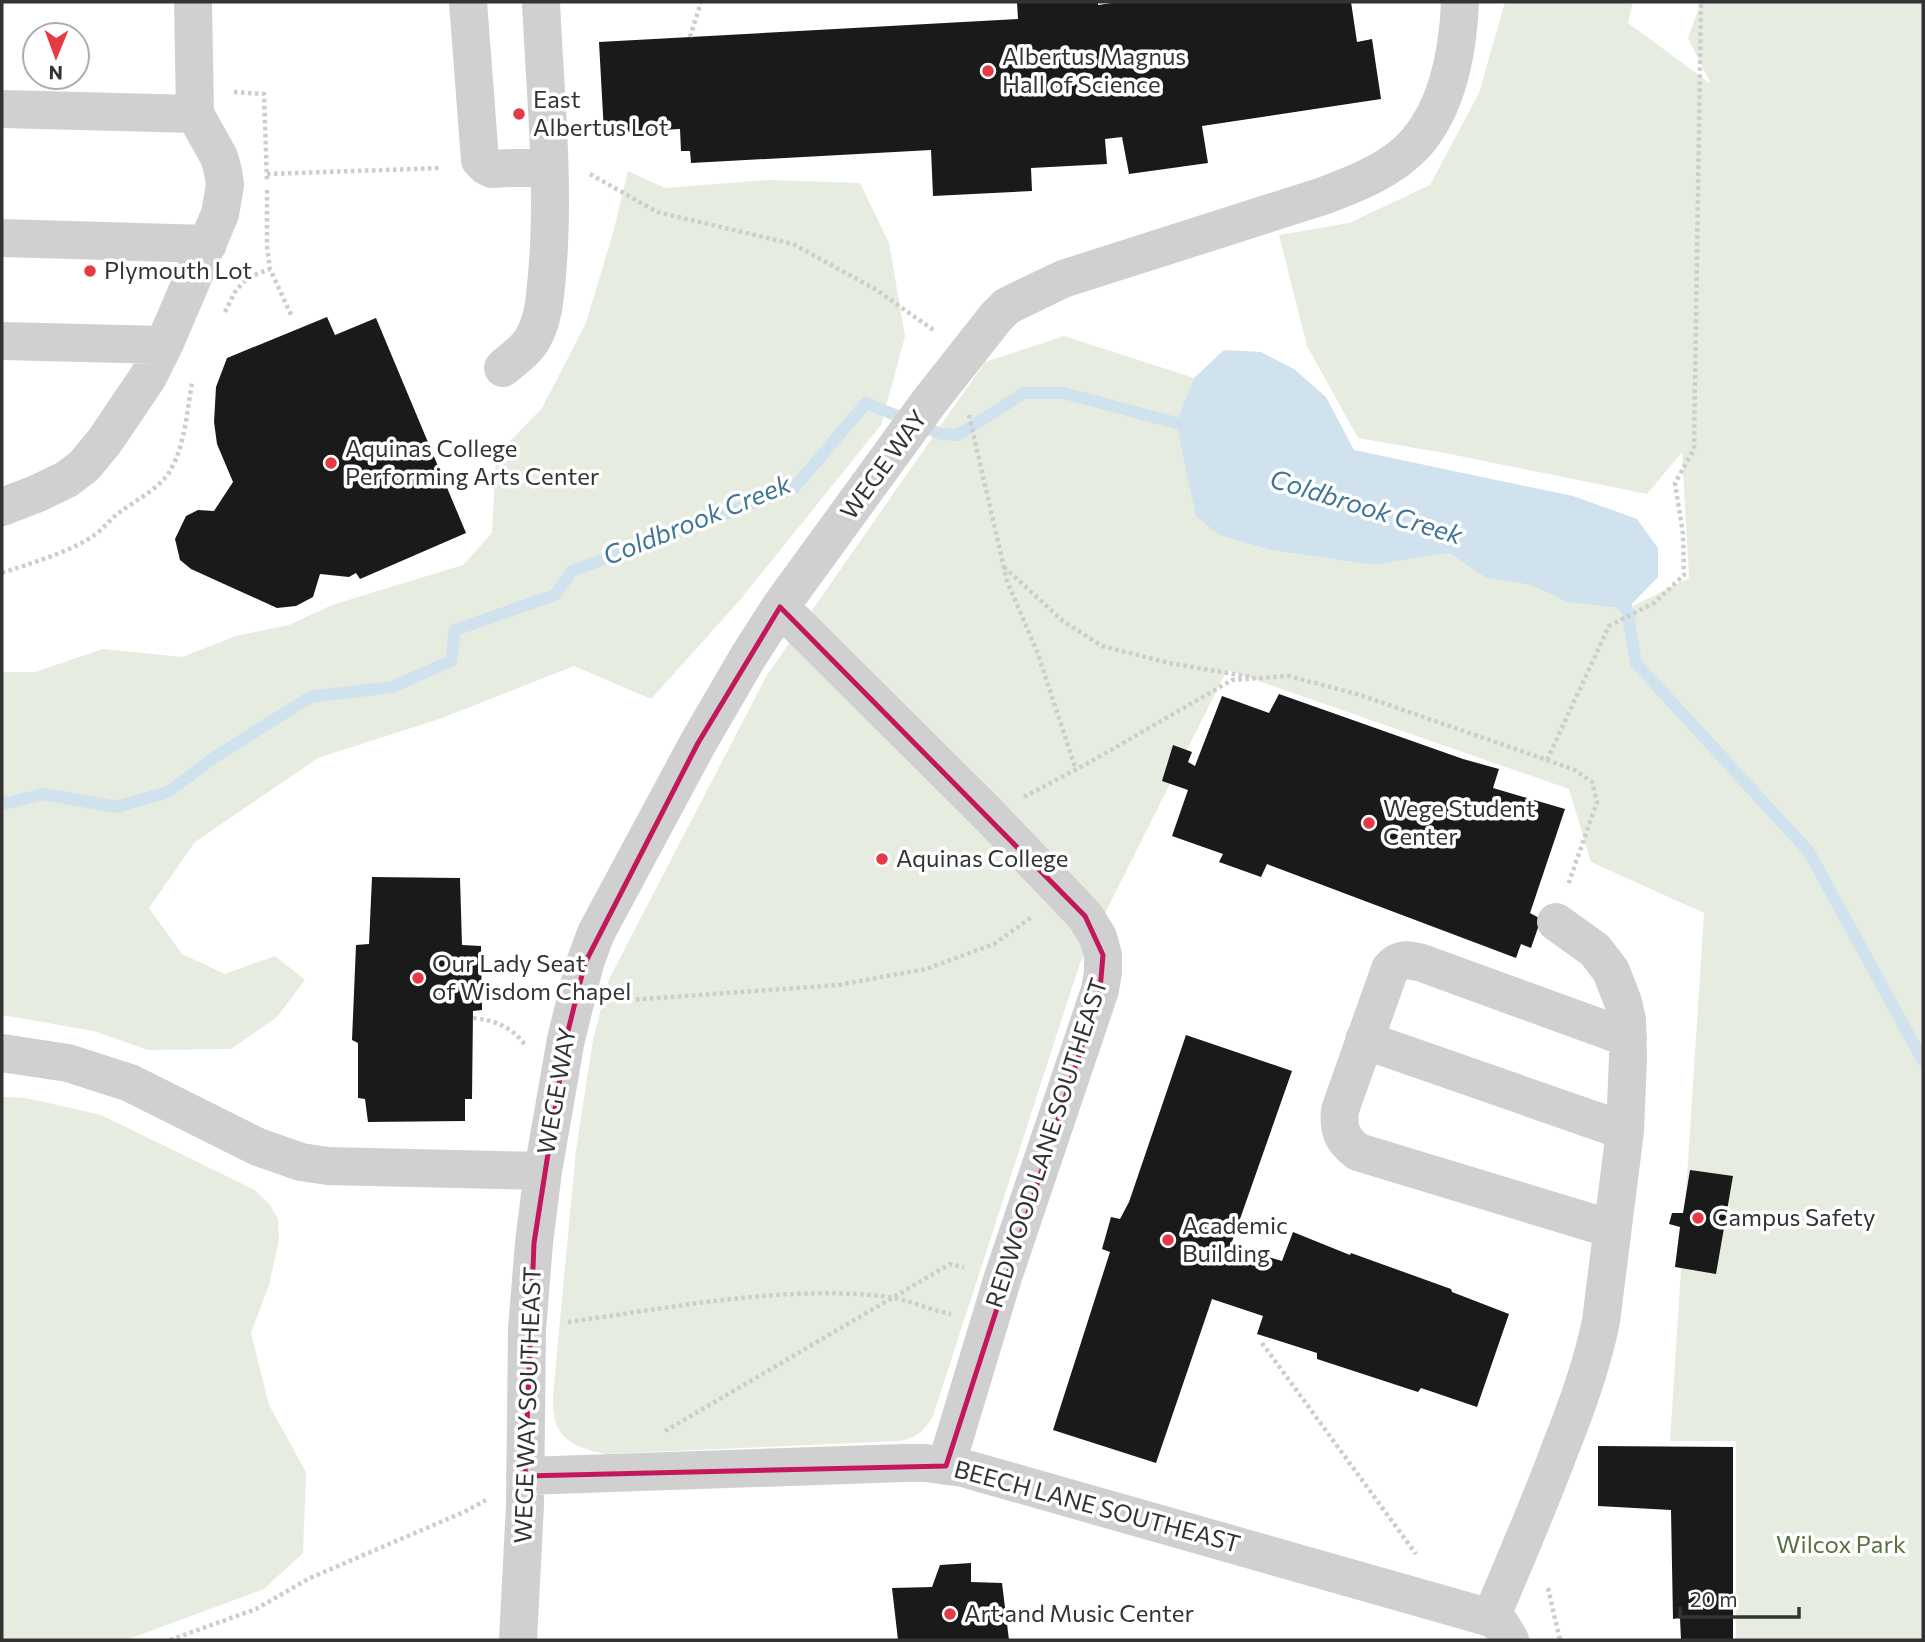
<svg xmlns="http://www.w3.org/2000/svg" width="1925" height="1642" font-family="Commissioner,sans-serif">
<rect width="100%" height="100%" fill="#fff"/>
<path fill="#e6ecdf" d="M1505,2h128l-5,21 83,61 -23,-46 13,-36h222v1638h-187v-199h-66l34,-528 -113,-51 -22,-73 -342,-119 -147,293 -147,453c-9,15 -17,23 -35,25l-293,13c-38,-8 -54,-19 -52,-59l23,-245 17,-110 16,-61 158,-304 218,-313 79,-26 130,42 -18,45 43,112 51,15 103,15 76,-12 37,25 44,7 37,17 60,7 62,-31 -7,-126 -35,42 -197,-40 -92,-16 -51,-92 -28,-111 70,-12 81,-38 49,-92z
M628,171l37,17 103,-8 92,3 29,60 16,93 -24,89 -141,175 -89,99 -77,-33 -132,52 -124,40 -123,84 -46,66 33,46 43,20 50,-18 30,24 -28,37 -46,32 -83,1 -54,-19 -92,-16v-343h33l68,-23 79,8 54,-21 53,-11 43,-20 131,-40 29,-32 4,-77 46,-48 44,-85 27,-90z
M2,1097l24,1 75,17 154,75 15,15 8,14 1,21 -10,45 -18,48 18,72 37,67 -3,81 -39,36 -138,51h-124z"/>
<path fill="#cfe2ee" d="M1224,350l37,2 33,17 32,28 28,53 219,46 64,23 21,29v29l-31,32 -60,-7 -37,-17 -44,-7 -37,-25 -76,12 -103,-15 -51,-15 -23,-19 -20,-93 18,-45z"/>
<g fill="none" stroke-linecap="round" stroke-linejoin="round">
<path stroke="#cfe2ee" stroke-width="12" d="M1615,600l12,9 9,54 173,189 114,209
M2,802l5,1 37,-9 72,13 52,-15 47,-35 95,-60 82,-10 59,-26 4,-31 100,-35 17,-24 222,-83 72,-85 75,31 17,1 66,-42h40l112,30 14,6"/>
</g>
<path fill="#1a1a1a" d="M1017,2h81v3l21,-3h232l6,40 15,-3 9,60 -179,27 6,37 -79,11 -7,-37 -17,2 2,25 -76,4 1,23 -99,5 -2,-46 -240,13 -1,-12h-9l-1,-22 -76,4 -5,-91 419,-23z
M327,317l8,18 41,-17 90,215 -106,46 -4,-6 -7,4 -29,-3 -7,23 -17,9 -19,2 -86,-39 -11,-9 -5,-21 11,-23 12,-6 16,1 19,-29 -16,-38 -3,-22 2,-35 11,-29z
M1279,694l184,65 36,10 -6,19 72,21 -35,104 11,6 -10,29 -10,-4 -5,14 -249,-94 -6,13 -42,-15 4,-8 -51,-18 16,-46 -26,-9 11,-36 19,7 -4,10 7,4 27,-70 47,17z
M372,877l88,1 2,67 19,1 1,64 -9,1 -1,88h-7v22l-97,1 -3,-23 -7,-1v-55l-6,-3 4,-95 13,-1z
M1186,1035l106,36 -65,185 30,10 5,-11 20,6 11,-29 57,23 1,-2 100,36 1,3 57,22 -32,93 -56,-19 -3,4 -101,-33v-6l-60,-19 6,-18 -51,-17 -56,164 -103,-33 57,-178 -8,-3 9,-32 9,2 9,-17z
M1690,1170l43,6 -17,98 -41,-7 5,-40 -11,-3 3,-11h11z
M1598,1446l135,1v193h-52l-1,-22 -7,1 -2,-109 -73,-4z
M971,1563v19l31,1 7,57h-111l-6,-52 40,-1 8,-22z"/>
<g fill="none" stroke-linecap="round" stroke-linejoin="round">
<path stroke="#cdcdcd" stroke-width="4.5" stroke-dasharray="3.5 3.5" stroke-linecap="butt" d="M690,37l11,-35
M234,92l30,2 3,87
M267,174l174,-6
M590,174l67,38 136,32 82,45 60,42
M267,190v56l3,23 22,48
M225,312l11,-22 13,-13 21,-8
M969,415l38,166 31,73 38,116
M1004,567l59,54 39,25 67,17 82,14
M2,573c29,-10 69,-21 94,-39 9,-7 15,-16 24,-22 16,-12 39,-23 50,-41 15,-26 17,-59 22,-88
M1547,760l62,-134 45,-23 30,-28 -1,-41 -8,-51 19,-34 7,-447
M1024,797l66,-35 142,-82 57,-4 71,19 187,65 28,10 17,12 5,20 -29,83
M615,1001l223,-16 88,-16 68,-25 38,-27
M473,1018c22,2 39,9 52,27
M568,1322c102,-14 218,-38 321,-25 20,3 41,13 62,17
M1262,1343l154,211
M665,1431l285,-167 14,3
M1548,1588l12,52
M170,1640l86,-31 54,-31 154,-66 22,-12"/>
<path stroke="#d0d0d0" stroke-width="38" d="M468,2l12,158 6,6 6,3 57,-3
M2,109l193,5
M2,238l206,6
M2,341l162,4
M503,368c10,-9 24,-18 30,-30 11,-19 12,-42 14,-63 8,-90 -2,-183 -6,-273
M2,507l34,-13 31,-15 17,-13 20,-24 44,-65 16,-32 56,-131 5,-29 -2,-14 -4,-14 -24,-43 -2,-112
M780,607l210,209 95,100 13,21 5,18v17l-3,18 -97,287 -57,189
M1364,1040l261,91
M2,1053l66,10 62,20 128,64 43,15 27,4 215,5
M1612,1229l-254,-77c-16,-12 -20,-22 -18,-42l50,-141c9,-12 19,-9 32,-6l206,75
M525,1476l379,-13h21l38,5 528,150 10,7 9,15
M1491,1618c23,-56 48,-112 69,-169 17,-42 32,-83 41,-128l24,-190 3,-74 -1,-37 -4,-18 -12,-31 -16,-21 -39,-28
M518,1640l7,-135 2,-176 7,-86 9,-72 23,-132 19,-76 11,-30 102,-190 50,-86 32,-50 149,-205 67,-85 11,-11 56,-27 260,-83c32,-12 69,-26 93,-53 32,-37 42,-93 44,-141"/>
</g>
<path fill="none" stroke="#c2185b" stroke-width="5" stroke-linejoin="round" d="M780,607l305,309 18,39 -3,35 -154,476 -421,10 9,-233 32,-204 19,-76 113,-220z"/>
<g fill="#e63946" stroke="#fff" stroke-width="2.5">
<circle cx="988" cy="71" r="7"/>
<circle cx="519" cy="114" r="7"/>
<circle cx="90" cy="271" r="7"/>
<circle cx="331" cy="463" r="7"/>
<circle cx="1369" cy="823" r="7"/>
<circle cx="882" cy="859" r="7"/>
<circle cx="418" cy="978" r="7"/>
<circle cx="1698" cy="1218" r="7"/>
<circle cx="1168" cy="1240" r="7"/>
<circle cx="950" cy="1614" r="7"/>
</g>
<g text-anchor="middle" stroke-width="7" stroke-linejoin="round" paint-order="stroke">
<g font-size="24" fill="#333" stroke="#fff" text-anchor="start">
<text x="1002" y="65">Albertus Magnus<tspan x="1002" dy="28">Hall of Science</tspan></text>
<text x="533" y="108">East<tspan x="533" dy="28">Albertus Lot</tspan></text>
<text x="104" y="279">Plymouth Lot</text>
<text x="345" y="457">Aquinas College<tspan x="345" dy="28">Performing Arts Center</tspan></text>
<text x="1383" y="817">Wege Student<tspan x="1383" dy="28">Center</tspan></text>
<text x="896" y="867">Aquinas College</text>
<text x="432" y="972">Our Lady Seat<tspan x="432" dy="28">of Wisdom Chapel</tspan></text>
<text x="1712" y="1226">Campus Safety</text>
<text x="1182" y="1234">Academic<tspan x="1182" dy="28">Building</tspan></text>
<text x="964" y="1622">Art and Music Center</text>
</g>
<g font-size="24" fill="#333" stroke="#fff">
<text transform="translate(884 465) rotate(-54)" y="8">WEGE WAY</text>
<text transform="translate(557 1091) rotate(-80)" y="8">WEGE WAY</text>
<text transform="translate(1047 1143) rotate(-72)" y="8">REDWOOD LANE SOUTHEAST</text>
<text transform="translate(528 1405) rotate(-88)" y="8">WEGE WAY SOUTHEAST</text>
<text transform="translate(1097 1507) rotate(15)" y="8">BEECH LANE SOUTHEAST</text>
</g>
<g font-size="24" fill="#56703f" stroke="#fff">
<text x="1841" y="1553">Wilcox Park</text>
</g>
<g font-size="26" font-style="italic" fill="#3f7597" stroke="#fff">
<text transform="translate(1366 507) rotate(17)" y="9">Coldbrook Creek</text>
<text transform="translate(697 520) rotate(-22)" y="9">Coldbrook Creek</text>
</g>
</g>
<rect width="1925" height="1642" fill="none" stroke="#333333" stroke-width="7"/>
<g transform="translate(56 56) rotate(181)"><circle r="33" fill="#ffffff" stroke="#adadad" stroke-width="2"/>
<path d="M0-5L12 26L0 18L-12 26Z" fill="#e63946"/>
<text y="-10" font-size="19" font-weight="bold" text-anchor="middle" fill="#333333">N</text>
</g>
<path d="M1680 1607v10h119v-10" fill="none" stroke="#333333" stroke-width="3.5"/>
<text x="1690" y="1607" font-size="21" fill="#333333" stroke="#ffffff" stroke-width="5" paint-order="stroke">20 m</text>
</svg>
